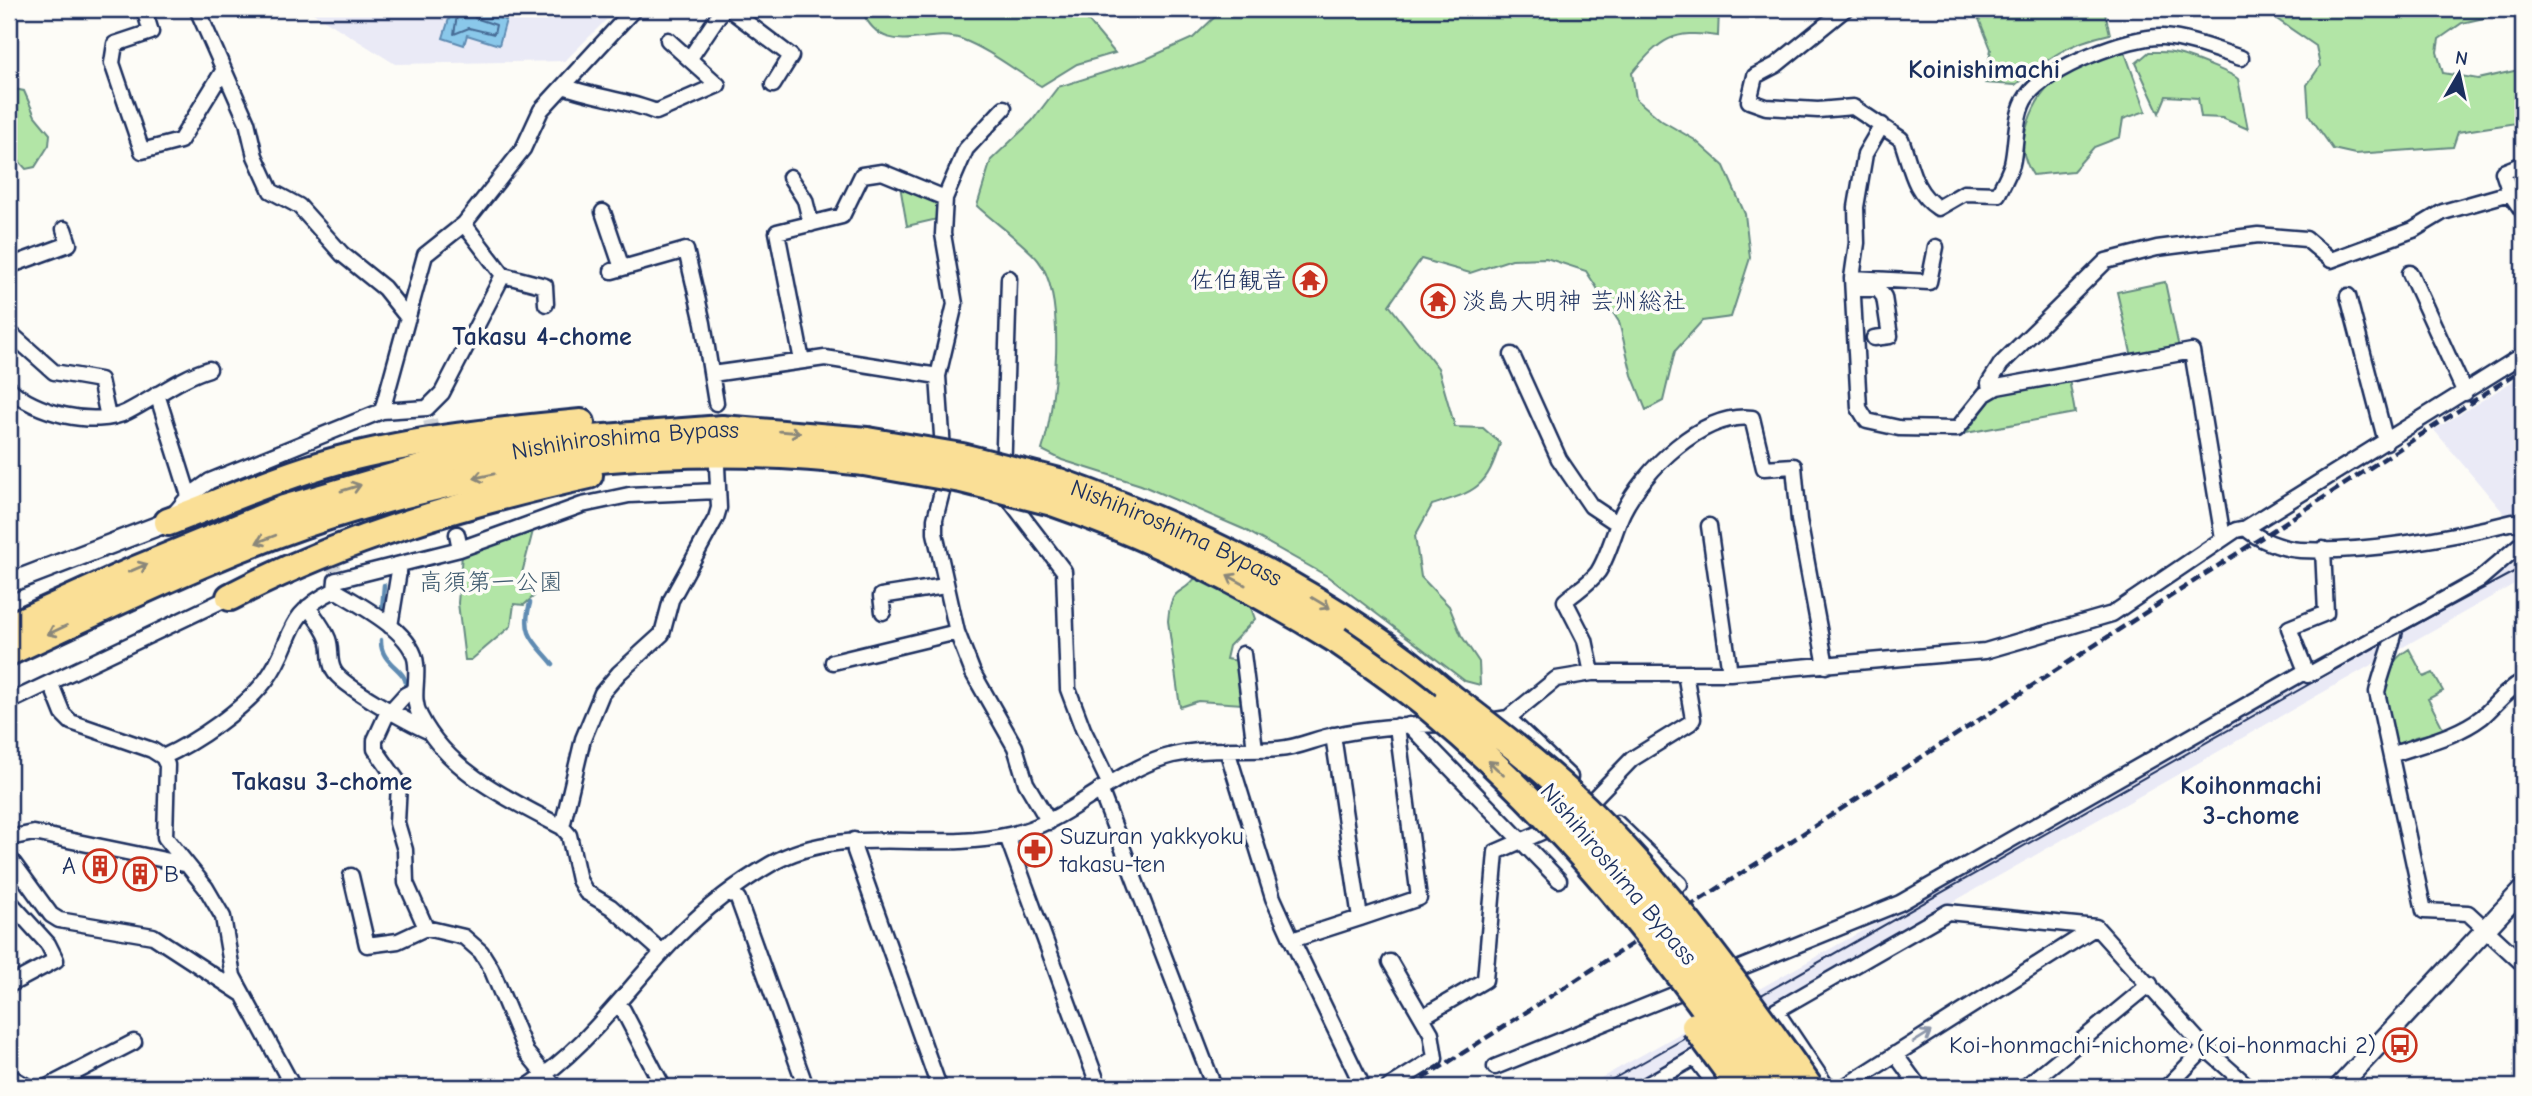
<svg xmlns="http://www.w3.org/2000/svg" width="2532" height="1096" font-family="'Comic Neue','Klee One',sans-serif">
<rect width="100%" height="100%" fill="#fdfcf7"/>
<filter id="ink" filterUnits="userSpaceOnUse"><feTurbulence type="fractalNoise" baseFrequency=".0143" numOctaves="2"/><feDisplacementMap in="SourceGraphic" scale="14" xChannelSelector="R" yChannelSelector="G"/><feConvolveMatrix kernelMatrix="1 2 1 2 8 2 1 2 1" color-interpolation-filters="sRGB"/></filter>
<g filter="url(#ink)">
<path fill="#eaeaf6" d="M307,9h310l-52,52 -170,3z
M2523,375v161l-89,-106z
M2523,559v20l-897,508h-41z"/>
<path fill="#b2e5a6" stroke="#668a82" stroke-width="2" d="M861,9h211l13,8 30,36 -38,11 -36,22c-27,-16 -51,-36 -80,-47 -36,-12 -77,23 -100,-30z
M1223,9h496l-1,27c-46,-7 -57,3 -86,37l4,26 26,22 33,19 29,26 21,48 5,44 -19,59 -29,4 -27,30 -12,50 -17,9 -14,-35 -13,-53 -33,-51 -40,-13 -34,1 -42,14 -49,-14 -32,46 49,63 17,59 28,1 17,15c-13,46 -26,49 -68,62l-17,31 6,41 28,29 12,29 18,27 1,23 -15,-4 -138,-105 -84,-47 -102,-44 -79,-25 -20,-10c14,-42 25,-154 -4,-190 -15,-18 -43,-37 -61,-54l14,-46 41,-39 26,-34 86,-27 49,-22z
M1975,9h129l6,25c-42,9 -62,24 -95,51l-30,-2 6,-34z
M2262,9h119l5,5 12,2 25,-7h100l-61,14 -23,16 -2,13 6,21 35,6 45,-10v53l-65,10 -5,15 -98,7 -22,-5 -24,-34 -2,-30 13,-19 -4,-20z
M2124,50l22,61 -23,8 -3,18 -26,10 -21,24 -40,4c-12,-19 -12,-31 -5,-52 16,-50 51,-57 96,-73z
M2149,52c9,0 20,-1 28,2 10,2 57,20 61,25l10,50 -26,-11 -21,-1 -3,-19 -32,-2 -7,17 -23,-50z
M9,88l15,3 11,25 15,18 -1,11 -14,22 -9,2 -17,-19z
M899,180l44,19 -1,19 -35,8z
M2165,282l14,66 -47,9 -15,-65z
M2069,379l6,34 -109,20 29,-39z
M534,527l-13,50 13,19 -10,9 -10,-1 -3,22 -40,34h-6l-7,-57 4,-49z
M1197,575l53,30 5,14 -26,27 -3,13 13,2 3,43 -44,-3 -18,6 -12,-86c3,-39 15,-23 29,-46z
M2409,649l15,28 9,-4 10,18 -15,8 16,31 -29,7 -16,9 -7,-3c-6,-35 -19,-72 17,-94z"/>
<path fill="#8ac8ea" stroke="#5e8bb2" stroke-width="2" d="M452,9h17l37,11 -7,25 -32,-10 -3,10 -21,-7z"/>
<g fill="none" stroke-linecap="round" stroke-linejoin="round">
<path stroke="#476c96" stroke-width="2" d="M458,9l-4,25 15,-6 25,6 2,-9 -21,-7 -3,-9"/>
<path stroke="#5e8bb2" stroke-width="4.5" d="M530,603c-9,32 4,38 23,61
M382,609l2,-24
M381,640c-1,27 31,29 24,51"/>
<path stroke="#d0d3d8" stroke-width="14" stroke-dasharray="14 7" stroke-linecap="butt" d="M430,420l6,24
M295,458l40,112"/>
<defs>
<path id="minor" d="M144,9l7,23 -36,12 -3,19 30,88 38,-10 43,-70
M197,9l50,113 8,34 16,35 28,15 43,48 42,34 24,30
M729,9l62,47 -18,29
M1845,9l-69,56 -21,11 -6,25 17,6 52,3 35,-3 48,32c10,26 11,52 37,69l26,-15 34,1c5,-10 11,-20 14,-30 5,-20 2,-50 15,-68 20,-28 103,-61 136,-59 27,2 53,13 78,21
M690,58l33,-49
M563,86c31,11 63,14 93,26l62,-27 -50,-45
M1004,108l-38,41 -21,49 -2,36 12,70 -17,72 7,104 -10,39v14l22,99 16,41 42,74 11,36 23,39
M1882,125l-17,29 -9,53 1,36 -5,35 7,130 8,13 32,7 58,1 28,-35 12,-7 195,-36 31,187
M2523,164l-20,8 7,21 13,19
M790,177l15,23 6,24
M603,212l19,56
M9,266l60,-22 -5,-15
M612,271l74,-21 17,73 13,80
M2410,273l55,120
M503,275l42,11 1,18
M1009,278l-6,200 9,25 52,68 4,118 15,40 26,54
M1852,278l77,4 7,-35
M1853,289h25l6,8 6,39 -16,2
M2348,296l38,146
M9,332l45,40 46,8 8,37
M1512,355l47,104 32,47 27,18
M802,361l-25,-129 65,-16 20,-41 20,-3 63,26
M712,374l113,-16 113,18
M9,388c24,25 86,40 118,24 28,-14 52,-34 82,-43
M1990,390l-1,-7 12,-19 105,-103 51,-13 101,-13 48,4 25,21 82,-30 30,-18 67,-19
M157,394l32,102
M382,411l43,-156 39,-31
M173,515l16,-19 21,-15 172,-70 45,-3 15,-15 61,-118 -39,-51 59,-75 18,-39 93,-101
M1709,526l21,147
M2246,528l277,-173
M457,534l3,15
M337,580l123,-31 122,-44 47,-10 88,-4
M335,590c24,15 79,42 81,74 2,20 -5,34 4,52 28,56 90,84 142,111
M308,607c7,10 16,21 20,32 4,11 0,22 6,32 8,15 76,52 94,60
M883,612l-2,-16 64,-10
M2396,625c-4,24 -14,44 -19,67l47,219 44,2 55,51
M390,626l10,-61
M1243,654l12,95
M833,662l124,-30
M2306,671l-17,-43 37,-15 -3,-64
M1592,673l-7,-33 -20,-39c10,-9 25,-18 33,-29 11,-17 16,-41 25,-60 21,-42 79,-100 129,-94l12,50 30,-2 5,54 27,146
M51,684l12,30 8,8 81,28 11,7 4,8 -2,72 41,51 17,29 10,59 60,111
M413,691l-8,4 -19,21 -11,24v9l24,34 -2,40 8,27 1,33 20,45 38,9 17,15 10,16 35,84 29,35
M9,702l221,-105
M1508,718l62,59
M1483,722l25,-4 48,-39 36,-6h138l255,-22 127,-37 124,-84 10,-2c11,12 38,21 54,22 64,3 150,-12 213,-28l10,3
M1409,725l150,155
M1333,735l27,183 -68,22 71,147
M1227,750l46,148 19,42
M2391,755c30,-11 65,-18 91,-38 14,-12 24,-27 41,-36
M163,757c33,-15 80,-47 103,-77 30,-40 15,-64 69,-90l1,-10
M1100,789l114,298
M1617,823l63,61
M1007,836l92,251
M9,838l25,-5 150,31
M854,840l1,11 84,236
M9,857l42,58 8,5 94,16 89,58
M351,876l16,69 31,-4 28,-13
M730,891l8,8 68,188
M9,901l39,43 8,16 -47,25
M1360,918l59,-20 -22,-172
M662,952l-51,-45 -25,-15 -7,-12 -10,-45 -7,-8 21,-88 19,-46 17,-20 43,-39 9,-34 45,-82 3,-10 -2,-42
M1725,974l175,-71 406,-232 2,4 171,-95 44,-38
M617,1005l6,5 40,77
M1776,1011l51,76
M1422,1017l63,-37 11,-128 80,-35 56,-58 58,-36 3,-4 -8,-46
M1758,1021l190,-109 148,15 109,121 44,39
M1895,1054l24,33
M1695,1058l22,29
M1495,1067l198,-80
M9,1076l19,11
M47,1087l87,-45
M527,1087c61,-39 102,-102 152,-152 27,-27 59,-52 92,-71 73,-42 159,-11 238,-29 54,-11 94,-54 145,-74 40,-16 83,-9 125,-12 19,-1 38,-11 56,-14 37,-8 73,-10 110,-11
M1389,1087l46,-29 -4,-25 -41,-71
M1643,1087l73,-42
M1844,1087l252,-160
M2025,1087l125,-103
M2167,1087l38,-39"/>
<path id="tertiary" d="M9,583l159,-61
M2339,1087l184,-198"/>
<g id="motorway">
<path id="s1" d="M1059,482c141,51 275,115 390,214"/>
<path d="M1052,502c102,35 194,82 285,138"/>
<path d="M168,522c56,-21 112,-46 171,-62 79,-21 160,-29 242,-37"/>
<path d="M230,597c114,-59 234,-94 359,-122"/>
<path id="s2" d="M9,627l126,-57 149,-61 143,-42 152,-27 143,-11 145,12"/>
<path d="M9,652c115,-53 230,-111 352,-146 170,-49 328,-64 503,-44"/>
</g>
</defs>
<use href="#minor" stroke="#1b2f5e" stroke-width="19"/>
<use href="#tertiary" stroke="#1b2f5e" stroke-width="23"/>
<use href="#motorway" stroke="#1b2f5e" stroke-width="32"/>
<use href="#minor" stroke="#fdfcf7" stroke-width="14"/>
<use href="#tertiary" stroke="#fdfcf7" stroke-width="18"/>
<use href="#motorway" stroke="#fadf96" stroke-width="26"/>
<path stroke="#1b2f5e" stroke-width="2" d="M1599,1087l795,-451 129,-69"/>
<path stroke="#1b2f5e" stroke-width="4.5" stroke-dasharray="10 5" stroke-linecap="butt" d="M1410,1087l1113,-718"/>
<defs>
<path id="motorway-bridge" d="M867,441l95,16 97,25
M864,462l97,17 91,23
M1337,640c32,22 64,44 94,69 130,107 235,242 331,378
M1449,696c47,35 93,71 136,112 85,83 156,182 224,279
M1628,880l69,86 88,121
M1695,1026l45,61"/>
</defs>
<use href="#motorway-bridge" stroke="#1b2f5e" stroke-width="32" stroke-linecap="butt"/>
<use href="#motorway-bridge" stroke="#fadf96" stroke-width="26"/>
</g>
<defs><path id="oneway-shaft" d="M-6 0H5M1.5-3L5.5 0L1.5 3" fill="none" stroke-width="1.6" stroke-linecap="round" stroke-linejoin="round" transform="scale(1.75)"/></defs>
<g stroke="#8a877a">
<use href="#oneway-shaft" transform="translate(790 432) rotate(5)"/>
<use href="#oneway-shaft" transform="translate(484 476) rotate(168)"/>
<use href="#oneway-shaft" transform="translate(351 488) rotate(-17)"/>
<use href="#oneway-shaft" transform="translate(266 539) rotate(159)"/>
<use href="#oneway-shaft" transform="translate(138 568) rotate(-23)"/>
<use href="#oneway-shaft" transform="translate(1236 580) rotate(-151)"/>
<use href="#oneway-shaft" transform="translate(1321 603) rotate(31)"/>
<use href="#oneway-shaft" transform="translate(57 630) rotate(155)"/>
<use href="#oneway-shaft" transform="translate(1496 768) rotate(-136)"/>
</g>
<use stroke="#8c96aa" href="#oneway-shaft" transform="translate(1922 1037) rotate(-32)"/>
</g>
<defs>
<symbol id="temple-ring" viewBox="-11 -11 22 22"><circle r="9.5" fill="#fdfcf7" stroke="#c8321e" stroke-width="1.5"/><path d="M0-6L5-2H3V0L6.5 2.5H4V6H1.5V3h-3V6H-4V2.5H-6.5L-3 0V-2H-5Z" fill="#c8321e"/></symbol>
<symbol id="pharmacy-ring" viewBox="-11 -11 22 22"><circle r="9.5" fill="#fdfcf7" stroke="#c8321e" stroke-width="1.5"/><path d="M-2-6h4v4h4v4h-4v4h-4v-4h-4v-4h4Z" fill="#c8321e"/></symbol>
<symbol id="building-ring" viewBox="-11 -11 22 22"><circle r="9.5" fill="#fdfcf7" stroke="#c8321e" stroke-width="1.5"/><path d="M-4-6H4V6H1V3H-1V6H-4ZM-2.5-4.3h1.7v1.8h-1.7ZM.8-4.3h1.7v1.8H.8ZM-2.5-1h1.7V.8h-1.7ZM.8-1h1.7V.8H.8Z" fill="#c8321e"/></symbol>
<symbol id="bus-ring" viewBox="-11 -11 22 22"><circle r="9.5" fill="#fdfcf7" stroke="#c8321e" stroke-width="1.5"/><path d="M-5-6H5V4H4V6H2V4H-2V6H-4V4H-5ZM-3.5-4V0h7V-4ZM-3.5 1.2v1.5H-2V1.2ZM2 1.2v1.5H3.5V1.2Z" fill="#c8321e"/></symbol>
</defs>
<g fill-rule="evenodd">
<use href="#temple-ring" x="1291" y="261" width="38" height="38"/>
<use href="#temple-ring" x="1419" y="282" width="38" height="38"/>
<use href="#pharmacy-ring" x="1016" y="831" width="38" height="38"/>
<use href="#building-ring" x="81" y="847" width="38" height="38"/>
<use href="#building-ring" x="121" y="855" width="38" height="38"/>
<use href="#bus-ring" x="2381" y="1026" width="38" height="38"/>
</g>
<g text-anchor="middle" stroke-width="7" stroke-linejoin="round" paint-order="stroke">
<g font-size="24" fill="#1b2f5e" stroke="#fdfcf7" text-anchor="end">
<text x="1286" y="288">佐伯観音</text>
<text x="1462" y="309" text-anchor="start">淡島大明神 芸州総社</text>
<text x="1060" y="844" text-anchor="start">Suzuran yakkyoku<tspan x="1060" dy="28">takasu-ten</tspan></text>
<text x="76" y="874">A</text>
<text x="164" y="882" text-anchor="start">B</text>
<text x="2376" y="1053">Koi-honmachi-nichome (Koi-honmachi 2)</text>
</g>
<g font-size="24" fill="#1b2f5e" stroke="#fdfcf7">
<text dy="8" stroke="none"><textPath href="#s2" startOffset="649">Nishihiroshima Bypass</textPath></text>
<text dy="8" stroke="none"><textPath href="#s1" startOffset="128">Nishihiroshima Bypass</textPath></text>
<text transform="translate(1619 874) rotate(50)" y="8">Nishihiroshima Bypass</text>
</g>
<g font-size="24" fill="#415c70" stroke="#fdfcf7">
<text x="491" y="590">高須第一公園</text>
</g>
<g font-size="26" font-weight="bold" fill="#1b2f5e" stroke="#fdfcf7">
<text x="1984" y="78">Koinishimachi</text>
<text x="542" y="345">Takasu 4-chome</text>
<text x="322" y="790">Takasu 3-chome</text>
<text x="2251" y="794">Koihonmachi<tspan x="2251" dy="30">3-chome</tspan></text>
</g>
</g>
<rect width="2532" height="1096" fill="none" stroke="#fdfcf7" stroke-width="35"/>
<rect x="18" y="18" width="2497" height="1061" fill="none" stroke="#1b2f5e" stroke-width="2.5" filter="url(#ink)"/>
<g transform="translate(2459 74) rotate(9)" stroke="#fdfcf7" stroke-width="5" paint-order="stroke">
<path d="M0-5L12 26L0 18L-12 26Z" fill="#1b2f5e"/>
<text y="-10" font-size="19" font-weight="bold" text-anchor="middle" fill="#1b2f5e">N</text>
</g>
</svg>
